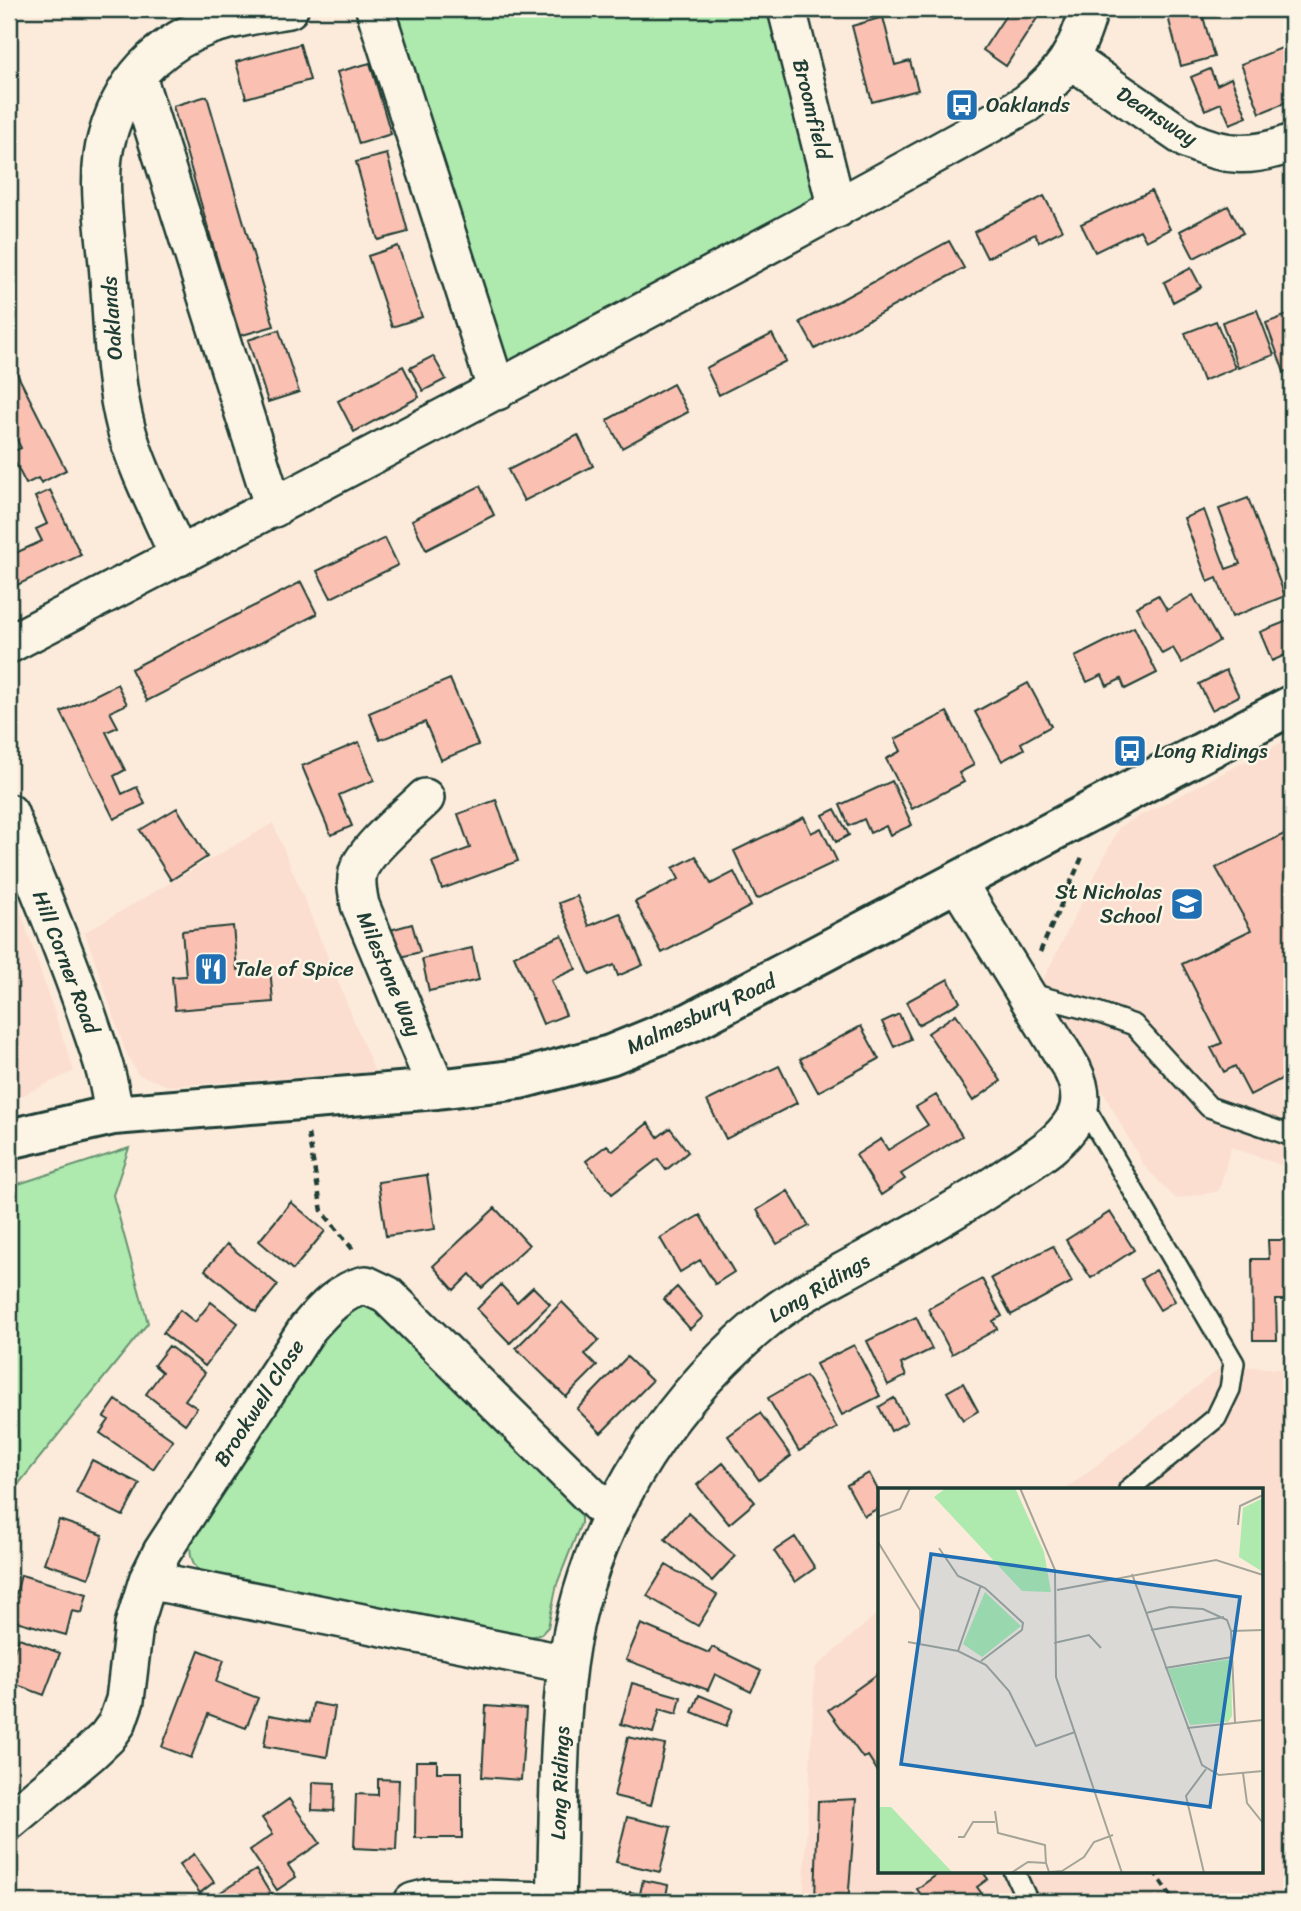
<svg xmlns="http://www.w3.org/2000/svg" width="1301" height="1911" font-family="Sriracha,sans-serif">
<rect width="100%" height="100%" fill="#fcebdb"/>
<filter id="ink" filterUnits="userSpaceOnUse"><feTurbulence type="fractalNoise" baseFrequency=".0143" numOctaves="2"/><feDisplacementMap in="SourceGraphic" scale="14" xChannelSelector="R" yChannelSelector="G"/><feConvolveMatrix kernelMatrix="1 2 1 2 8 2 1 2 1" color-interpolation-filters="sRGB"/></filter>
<g filter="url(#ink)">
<path fill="#fbdecf" d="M1292,737v434l-1,-2 -60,-22 -12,44 -43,8 -32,-33 -72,-129 -29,-57 76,-153z
M273,823l102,249 -207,14 -31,-12 -12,-24 -40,-118z
M9,876l65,195 -65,31z
M1224,1365l68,5v532h-489l12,-234 64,-56v259h382v-382h-195z"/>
<path fill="#aee9ae" stroke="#669371" stroke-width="2" d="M387,9h390l39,185 -24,22 -294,156z
M129,1148l-16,47 35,128 -139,173v-309z
M365,1303l21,7 195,200v13l-24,61 -9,43 -7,7 -17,5 -315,-58c-20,-18 -21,-26 -17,-52l132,-202 18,-14z"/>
<path fill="#fac1b2" stroke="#1f3d34" stroke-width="2" d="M1010,9h33l-37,57 -23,-16z
M1166,9h35l13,48 -33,9z
M883,17l12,48 15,-4 8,29 -46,12 -20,-76z
M300,44l10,36 -64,18 -10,-36z
M1292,44v56l-32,13 -19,-49z
M370,63l21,71 -32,10 -22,-72z
M1210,69l7,16 14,-7 16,39 -17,7 -9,-21 -16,7 -14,-33z
M207,96l67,230 -35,10 -66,-230z
M387,154l21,78 -30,8 -22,-78z
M1151,191l19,38 -24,12 -6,-11 -45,22 -14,-28z
M1044,196l18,34 -23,12 -4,-8 -48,24 -13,-26z
M1228,206l15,27 -49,25 -14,-27z
M949,241l15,27 -149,81 -15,-27z
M398,246l24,71 -30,10 -24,-71z
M1191,268l10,19 -28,15 -9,-20z
M1257,310l17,45 -36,13 -16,-46z
M1290,314l2,6v49l-8,3 -18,-49z
M1216,321l19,47 -32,13 -18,-48z
M279,330l20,62 -31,10 -20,-62z
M772,334l14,27 -67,34 -13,-27z
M433,356l13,23 -23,12 -13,-23z
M9,358l57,112 -25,13 -3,-5 -12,6 -16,-31 11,-5 -12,-24z
M403,366l16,31 -65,35 -16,-31z
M673,384l15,28 -66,36 -15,-28z
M578,435l15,31 -69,35 -16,-31z
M480,486l14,29 -68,35 -14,-30z
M50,490l31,65 -68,32 -4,-8v-23l33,-15 -6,-12 11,-5 -12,-27z
M1248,498l37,98 -53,21 -15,-39 -9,4 -24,-64 20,-8 22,59 14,-5 -21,-55z
M385,538l13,27 -67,33 -14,-27z
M1292,548v32l-10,-28z
M301,582l16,32 -170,87 -16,-32z
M1158,595l9,15 26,-15 26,46 -37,22 -9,-15 -11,6 -26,-47z
M1290,620l2,5v27l-20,9 -12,-29z
M1134,627l23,46 -32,16 -4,-10 -14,7 -5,-11 -15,7 -12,-25z
M1226,670l13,26 -27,14 -13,-26z
M450,679l28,66 -37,15 -16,-38 -45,18 -11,-27z
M1028,683l23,43 -30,17 3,6 -22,12 -27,-49z
M117,684l10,20 -17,8 8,15 -12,5 19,38 -11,6 8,18 15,-7 8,17 -31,15 -53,-107z
M947,712l27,53 -15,8 5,9 -52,27 -26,-50 15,-8 -6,-12z
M359,742l15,38 -35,15 13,31 -21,9 -29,-69z
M892,781l20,44 -22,10 -4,-9 -16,7 -6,-14 -15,7 -9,-21z
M496,800l22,61 -76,28 -10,-27 38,-14 -12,-34z
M177,808l30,49 -36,23 -31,-50z
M835,809l14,26 -13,7 -13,-27z
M804,817l7,16 10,-5 16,33 -80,38 -23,-48z
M1292,830v271l-11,-22 -31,16 -15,-29 -11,6 -13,-24 11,-5 -40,-79 69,-34 -35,-62z
M696,856l15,28 23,-12 17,34 -89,47 -27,-51 44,-23 -6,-11z
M577,896l12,30 31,-13 23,52 -25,11 -4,-11 -24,10 -31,-72z
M412,924l8,28 -23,6 -7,-28z
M233,926l4,44 33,-3 3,35 -98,8 -3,-33 14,-1 -4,-45z
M562,935l14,34 -25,11 15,35 -23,9 -29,-68z
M472,948l7,32 -50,11 -7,-32z
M948,979l12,23 -42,23 -12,-23z
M899,1014l12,25 -17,8 -12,-25z
M956,1014l45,67 -28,20 -45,-68z
M861,1026l18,33 -61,33 -18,-33z
M779,1066l18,37 -71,36 -19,-38z
M936,1095l26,41 -61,38 4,5 -24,16 -25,-40 25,-16 7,11 40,-25 -12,-18z
M648,1123l10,14 12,-9 18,24 -22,18 -8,-11 -46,35 -26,-33 21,-16 6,6z
M427,1175l8,54 -49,7 -8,-54z
M788,1191l21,35 -32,18 -20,-34z
M291,1202l34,29 -32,39 -34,-29z
M495,1208l34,37 -47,43 -12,-14 -16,16 -21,-24z
M1110,1212l24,38 -43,28 -25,-38z
M700,1215l34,57 -19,12 -15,-24 -20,12 -20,-34z
M1268,1240h22v7h2v63h-3v-10h-13l1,40h-24l-1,-81h17z
M227,1244l51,41 -22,27 -51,-42z
M1053,1246l19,36 -61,33 -20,-37z
M1156,1270l19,31 -15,9 -19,-31z
M982,1279l20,37 -9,5 4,8 -45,25 -24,-45z
M501,1285l16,17 16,-15 17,17 -40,39 -33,-34z
M677,1287l26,30 -13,12 -26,-30z
M211,1302l27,21 -33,43 -42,-33 17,-23 15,12z
M562,1302l37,38 -14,14 12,12 -31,31 -50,-49z
M916,1317l16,32 -31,15 5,12 -18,9 -21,-44z
M854,1345l26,51 -38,19 -26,-51z
M169,1346l36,27 -20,27 12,8 -12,16 -39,-30 16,-22 -8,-7z
M627,1357l25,24 -51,52 -24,-24z
M806,1376l31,52 -38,23 -31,-53z
M963,1383l15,28 -15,9 -16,-28z
M894,1398l13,24 -16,9 -12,-24z
M116,1400l57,40 -20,29 -53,-36 9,-13 -5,-3z
M760,1413l31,43 -32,24 -31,-44z
M92,1460l48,24 -17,32 -47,-23z
M723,1463l32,39 -26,22 -32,-39z
M869,1473l10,19v16l-15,8 -17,-31z
M688,1513l47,43 -23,25 -47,-42z
M59,1520l44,15 -14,43 -45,-15z
M795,1537l20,31 -20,14 -21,-31z
M666,1565l51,30 -19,31 -51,-30z
M21,1575l66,19 -5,19 -10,-2 -6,24 -57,-16z
M641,1624l68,29 3,-6 49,24 -10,21 -36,-18 -7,16 -82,-30z
M19,1638l41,15 -16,42 -35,-13v-16z
M199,1650l25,10 -8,22 42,16 -12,30 -38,-14 -17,44 -29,-11z
M879,1673v100l-11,-17 -5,2 -35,-48z
M632,1683l49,14 -4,17 -17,-5 -7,24 -32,-9z
M699,1695l34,14 -7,17 -34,-14z
M313,1703l22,4 -8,50 -63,-11 5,-31 41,7z
M486,1706l40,3 -5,71 -39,-3z
M628,1737l37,8 -14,60 -37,-9z
M416,1761h21v11h25v66h-47z
M378,1779l21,1 -3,70 -42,-2 2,-54 22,1z
M313,1782l22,1 -1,28 -22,-1z
M289,1799l31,44 -32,22 8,12 -19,13 -27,-40 23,-16 -11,-16z
M856,1799l-8,103h-33l3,-101z
M627,1817l44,10 -11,45 -44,-10z
M194,1854l20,28 -14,11 -21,-28z
M256,1870l17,28 -6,4h-47l-4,-7z
M942,1871h40l6,8 -11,8 11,15h-62l-9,-13z
M643,1880l25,5 -3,17h-37l2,-10 10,2z"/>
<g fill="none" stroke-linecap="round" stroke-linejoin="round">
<defs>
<path id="service" d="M1028,993l69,19 37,13 75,82 83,29
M1081,1101l153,262 -4,26 -14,29 -87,71
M1014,1871l14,31"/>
<path id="minor" d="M375,9l122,382
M787,9l50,200
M1070,59l118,81c37,17 65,18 104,3
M137,76l137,432
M179,557c-17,-41 -42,-87 -53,-129 -13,-49 -13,-102 -17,-153 -3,-42 -14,-98 -2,-138 8,-29 23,-57 45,-77 43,-39 84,-42 137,-51
M9,644c341,-176 681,-354 1017,-540 36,-29 51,-50 63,-95
M425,798c-17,17 -61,52 -67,74 -3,11 0,22 2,33l77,184
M9,813c26,68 55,134 78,202 11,33 24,65 26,100
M148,1580l419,84
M9,1821l81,-68 17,-16 10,-14 8,-23 9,-75 14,-45 14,-28 145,-223c16,-19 34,-39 59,-44l21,10 224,221
M413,1902l16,-4 127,3
M556,1902c3,-78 1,-158 11,-236 18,-134 91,-255 194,-342 30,-26 66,-43 100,-62 51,-28 101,-55 148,-87 24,-16 50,-30 65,-55 10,-17 6,-35 -2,-51l-115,-187"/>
<path id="secondary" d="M9,1139l104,-24 324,-26 83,-10 90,-24 81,-33 601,-317"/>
</defs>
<use href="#service" stroke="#1f3d34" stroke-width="24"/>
<use href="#minor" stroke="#1f3d34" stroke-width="42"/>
<use href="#secondary" stroke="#1f3d34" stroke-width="44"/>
<path stroke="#1f3d34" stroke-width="4.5" stroke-dasharray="7 5" stroke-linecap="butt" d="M1040,952l43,-97
M308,1134l14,77 33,41
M1154,1871l21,31"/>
<use href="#service" stroke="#fcf5e5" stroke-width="19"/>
<use href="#minor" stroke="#fcf5e5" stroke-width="37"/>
<use href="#secondary" stroke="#fcf5e5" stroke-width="38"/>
</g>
</g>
<defs>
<symbol id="bus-square" viewBox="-11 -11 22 22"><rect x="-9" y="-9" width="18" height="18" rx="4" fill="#1f6fb2" stroke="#fcf5e5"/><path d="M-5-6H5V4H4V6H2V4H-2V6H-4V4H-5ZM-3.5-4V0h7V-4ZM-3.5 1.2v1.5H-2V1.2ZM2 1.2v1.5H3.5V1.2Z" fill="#fff"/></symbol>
<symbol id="school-square" viewBox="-11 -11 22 22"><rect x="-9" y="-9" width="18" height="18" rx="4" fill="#1f6fb2" stroke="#fcf5e5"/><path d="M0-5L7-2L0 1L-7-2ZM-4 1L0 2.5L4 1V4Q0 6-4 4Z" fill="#fff"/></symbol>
<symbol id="restaurant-square" viewBox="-11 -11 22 22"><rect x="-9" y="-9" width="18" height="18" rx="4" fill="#1f6fb2" stroke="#fcf5e5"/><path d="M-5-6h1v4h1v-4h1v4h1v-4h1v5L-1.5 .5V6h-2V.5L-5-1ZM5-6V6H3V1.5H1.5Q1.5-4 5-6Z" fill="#fff"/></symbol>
</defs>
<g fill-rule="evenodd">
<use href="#bus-square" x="943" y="86" width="38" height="38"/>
<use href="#bus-square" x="1111" y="732" width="38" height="38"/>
<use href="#school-square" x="1168" y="885" width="38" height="38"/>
<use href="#restaurant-square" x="192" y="950" width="38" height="38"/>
</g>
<g text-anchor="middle" stroke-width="5" stroke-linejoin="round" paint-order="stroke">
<g font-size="21" fill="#1f3d34" stroke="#fcf5e5" text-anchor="start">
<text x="986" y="112">Oaklands</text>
<text x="1154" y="758">Long Ridings</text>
<text x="1162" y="899" text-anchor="end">St Nicholas<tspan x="1162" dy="24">School</tspan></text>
<text x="235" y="976">Tale of Spice</text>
</g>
<g font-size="21" fill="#1f3d34" stroke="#fcf5e5">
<text transform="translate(812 109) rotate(76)" y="7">Broomfield</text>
<text transform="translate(1157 116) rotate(33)" y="7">Deansway</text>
<text transform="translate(112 318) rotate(-94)" y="7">Oaklands</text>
<text transform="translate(66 962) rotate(69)" y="7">Hill Corner Road</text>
<text transform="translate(389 974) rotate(67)" y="7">Milestone Way</text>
<text transform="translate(701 1014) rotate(-25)" y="7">Malmesbury Road</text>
<text transform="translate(819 1288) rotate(-31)" y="7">Long Ridings</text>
<text transform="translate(259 1403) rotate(-57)" y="7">Brookwell Close</text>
<text transform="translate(560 1783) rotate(-88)" y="7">Long Ridings</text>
</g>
</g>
<g transform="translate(878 1488)">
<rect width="385" height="385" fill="#fcebdb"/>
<path d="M68,0h69l29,64 7,40 -29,-1 -88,-94zM385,10v74l-24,-15 4,-49zM107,104l36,34 -39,31 -19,-13zM353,171l1,57 -4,6 -38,3 -22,-56zM0,319h13l62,66h-75z" fill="#aee9ae"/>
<path fill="none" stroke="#a4a598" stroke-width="2" d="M142,0l35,82 1,107 66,196M0,29l22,-8 10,-21M360,37l2,-19 23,-11M0,54l42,68v34M61,60l19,28 27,12 38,35 -1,7 -41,31M254,86l70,191 17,10 44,-4M179,102l159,-30 47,15M268,125l24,-6 33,2 24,11 4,11 4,92M273,142l73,-13M353,143l32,-1M30,154l50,9 28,14 23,26 27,55 39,-14M176,155l35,-8 12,13M80,163l23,-66M287,180l67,-11M309,240l76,-8M365,285l4,30 16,20M117,323l3,22 47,12 1,18M80,349h6l9,-15h22M133,385l17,-11 18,1 3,9 13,-1 22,-14 10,-15 19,-7M326,385l-18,-77 20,-27"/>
<path fill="#1f6fb2" fill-opacity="0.15" stroke="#1f6fb2" stroke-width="3.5" d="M53,66l309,43 -30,210 -309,-43z"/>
<rect width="385" height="385" fill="none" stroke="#1f3d34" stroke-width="3.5"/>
</g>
<rect width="1301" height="1911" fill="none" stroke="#fcf5e5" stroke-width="35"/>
<rect x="18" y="18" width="1266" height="1876" fill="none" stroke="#1f3d34" stroke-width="2.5" filter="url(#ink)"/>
</svg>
